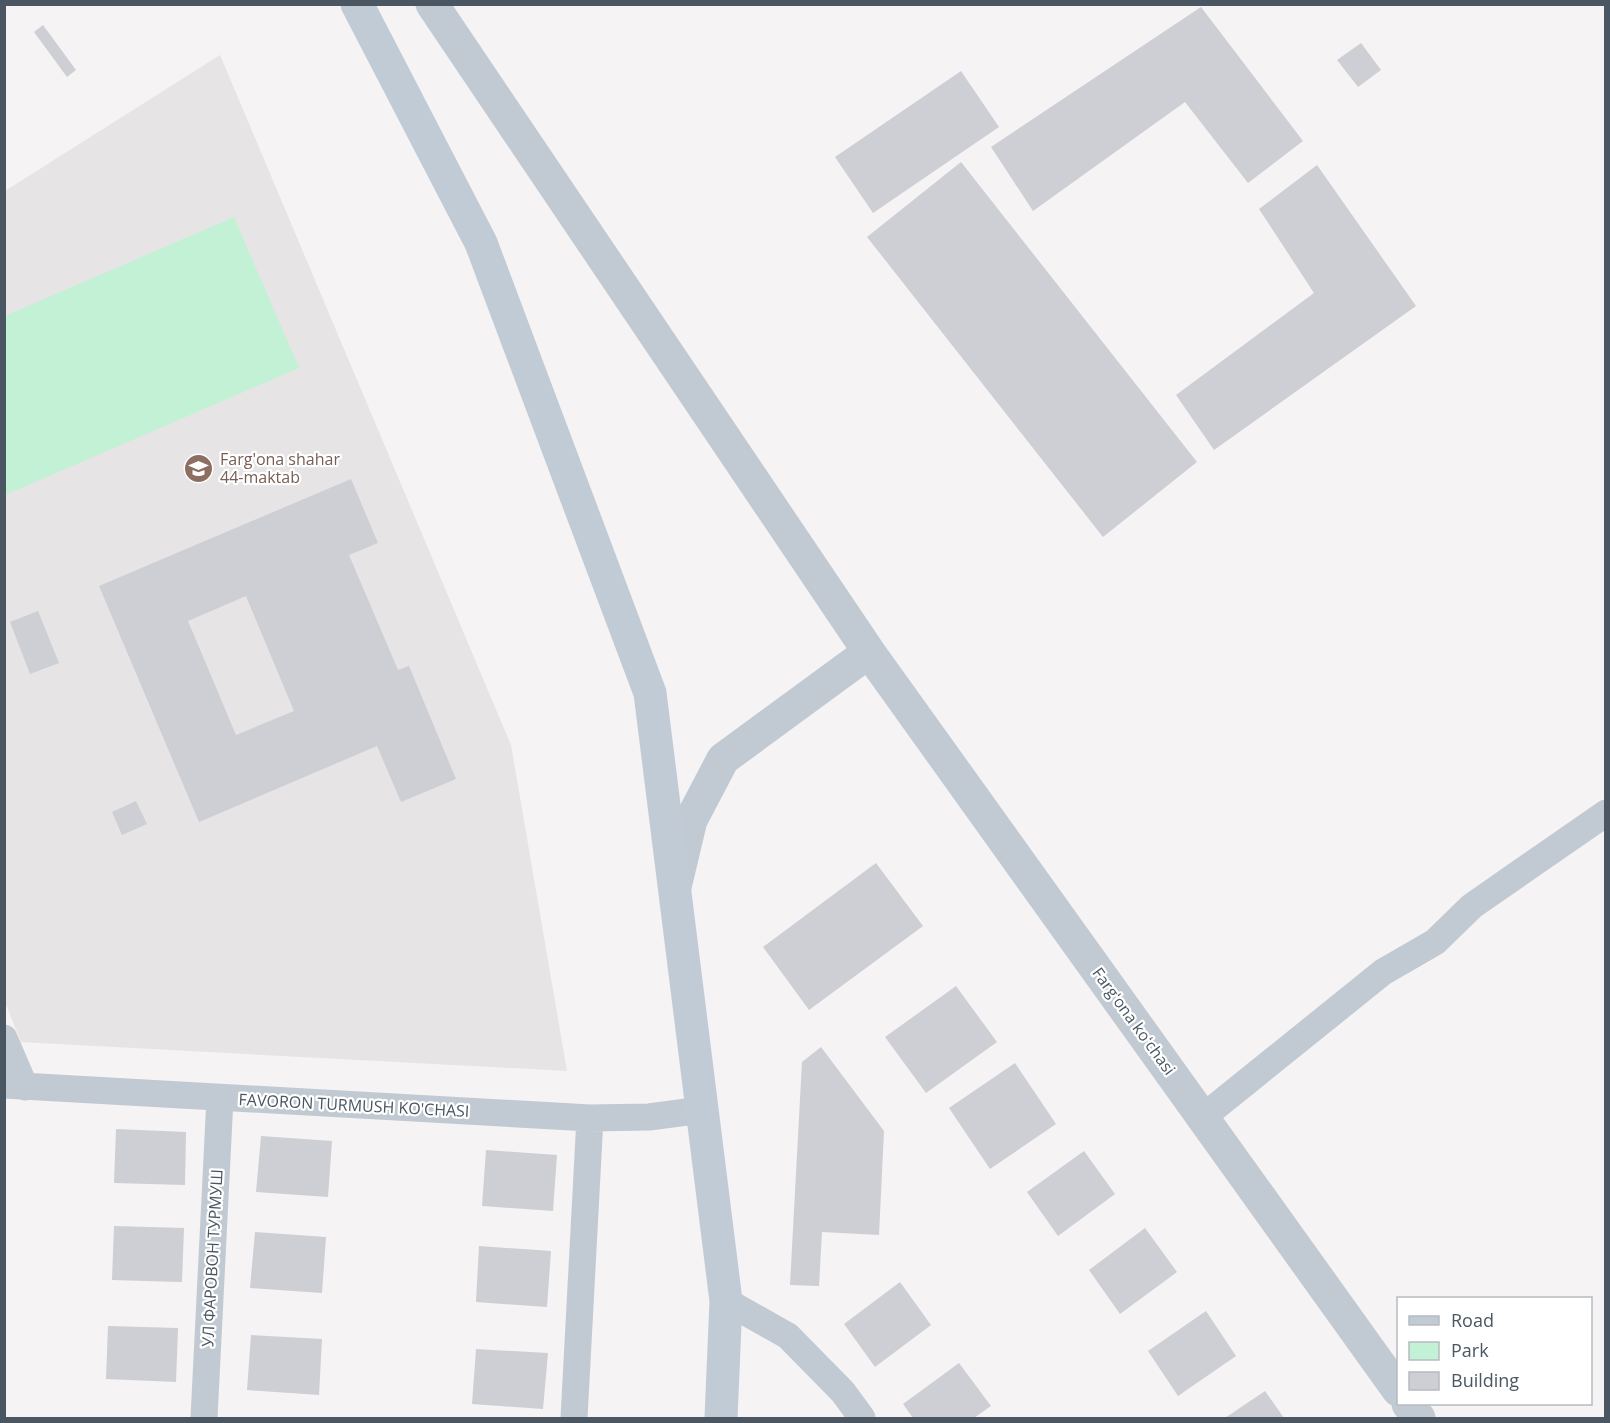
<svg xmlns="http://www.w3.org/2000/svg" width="1610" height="1423" font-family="'Open Sans',sans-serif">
<rect width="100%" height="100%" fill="#f5f3f3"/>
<path fill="#e6e4e5" d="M220,55l291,690 56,326 -546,-29 -16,-40v-811z"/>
<path fill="#c3f1d5" d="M234,217l65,151 -294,127v-179z"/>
<path fill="#cdcfd5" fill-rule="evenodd" d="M1201,7l102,134 -55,42 -63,-81 -152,109 -42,-64z
M43,25l33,45 -9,7 -33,-45z
M1361,43l20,27 -23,17 -21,-27z
M961,71l38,56 -126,86 -38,-56z
M961,162l236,300 -94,75 -236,-300z
M1317,165l99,141 -202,144 -38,-55 138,-102 -55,-84z
M351,479l27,64 -29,12 49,115 11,-4 47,113 -55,23 -24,-56 -178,76 -100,-236zM246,596l48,115 -58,24 -48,-114z
M38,611l21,52 -29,11 -20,-52z
M136,801l11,23 -25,11 -10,-23z
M876,863l47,63 -114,84 -46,-63z
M956,986l41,56 -71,51 -41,-56z
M821,1047l63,84 -5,104 -57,-3 -3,54 -29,-1 12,-223z
M1015,1063l41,61 -66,45 -41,-61z
M116,1129l70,3 -1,53 -71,-2z
M261,1136l71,5 -4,56 -72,-5z
M486,1150l71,5 -4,56 -71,-5z
M1084,1151l31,43 -57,42 -31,-44z
M114,1226l70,2 -2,54 -70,-2z
M1145,1228l32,44 -57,42 -31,-44z
M255,1232l71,5 -4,56 -72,-5z
M479,1246l72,5 -4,56 -71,-5z
M900,1282l31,43 -56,42 -31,-43z
M1206,1311l30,45 -58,40 -30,-45z
M108,1326l70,2 -2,54 -70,-3z
M251,1335l71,4 -3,56 -72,-5z
M476,1349l72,4 -5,56 -71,-5z
M959,1363l32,43 -17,12h-61l-10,-14z
M1265,1391l19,27h-59z"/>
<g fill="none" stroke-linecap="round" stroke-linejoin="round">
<path stroke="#c1cad2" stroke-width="27" d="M4,1038l21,49
M4,1085l586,33 59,-1 53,-7
M1203,1117l180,-145 52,-30 37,-36 134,-93
M726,1301l62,35 55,56 19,26
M204,1418l16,-320
M574,1418l16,-300"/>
<path stroke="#c1cad2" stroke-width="33" d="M432,4l437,648 529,738
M675,887l16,-67 32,-61 146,-107
M1408,1404l11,14"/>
<path stroke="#c1cbd6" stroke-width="33" d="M357,4l124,239 169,450 76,608 -5,117"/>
</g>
<defs>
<symbol id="school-disc" viewBox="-11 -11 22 22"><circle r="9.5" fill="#8d6e63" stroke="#fff"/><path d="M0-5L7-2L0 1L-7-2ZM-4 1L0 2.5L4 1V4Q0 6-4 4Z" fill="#fff"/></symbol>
</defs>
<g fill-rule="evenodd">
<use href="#school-disc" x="182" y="452" width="33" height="33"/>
</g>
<g text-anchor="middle" stroke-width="4.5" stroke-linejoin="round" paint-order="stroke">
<g font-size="16" fill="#785e54" stroke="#fff" text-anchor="start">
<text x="220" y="465">Farg'ona shahar<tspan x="220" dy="18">44-maktab</tspan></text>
</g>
<g font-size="16" fill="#4a5661" stroke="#fff">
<text transform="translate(1134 1021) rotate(54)" y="6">Fargʻona koʻchasi</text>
<text transform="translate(354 1105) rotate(3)" y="6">FAVORON TURMUSH KO'CHASI</text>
<text transform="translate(212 1258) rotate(-87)" y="6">УЛ ФАРОВОН ТУРМУШ</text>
</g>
</g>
<rect width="1610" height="1423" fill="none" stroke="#4a5661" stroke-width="12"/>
<rect x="1397" y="1297" width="195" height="108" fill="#ffffff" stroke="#b7bbc0" stroke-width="1.5"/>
<rect x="1409" y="1316" width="30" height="9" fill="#c1cbd6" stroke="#b7bbc0" stroke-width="1.5"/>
<text x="1451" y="1327" font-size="18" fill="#4a5661">Road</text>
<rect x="1409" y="1342" width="30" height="18" fill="#c3f1d5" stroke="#b7bbc0" stroke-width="1.5"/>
<text x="1451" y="1357" font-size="18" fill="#4a5661">Park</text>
<rect x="1409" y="1372" width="30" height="18" fill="#cdcfd5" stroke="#b7bbc0" stroke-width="1.5"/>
<text x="1451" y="1387" font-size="18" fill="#4a5661">Building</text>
</svg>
